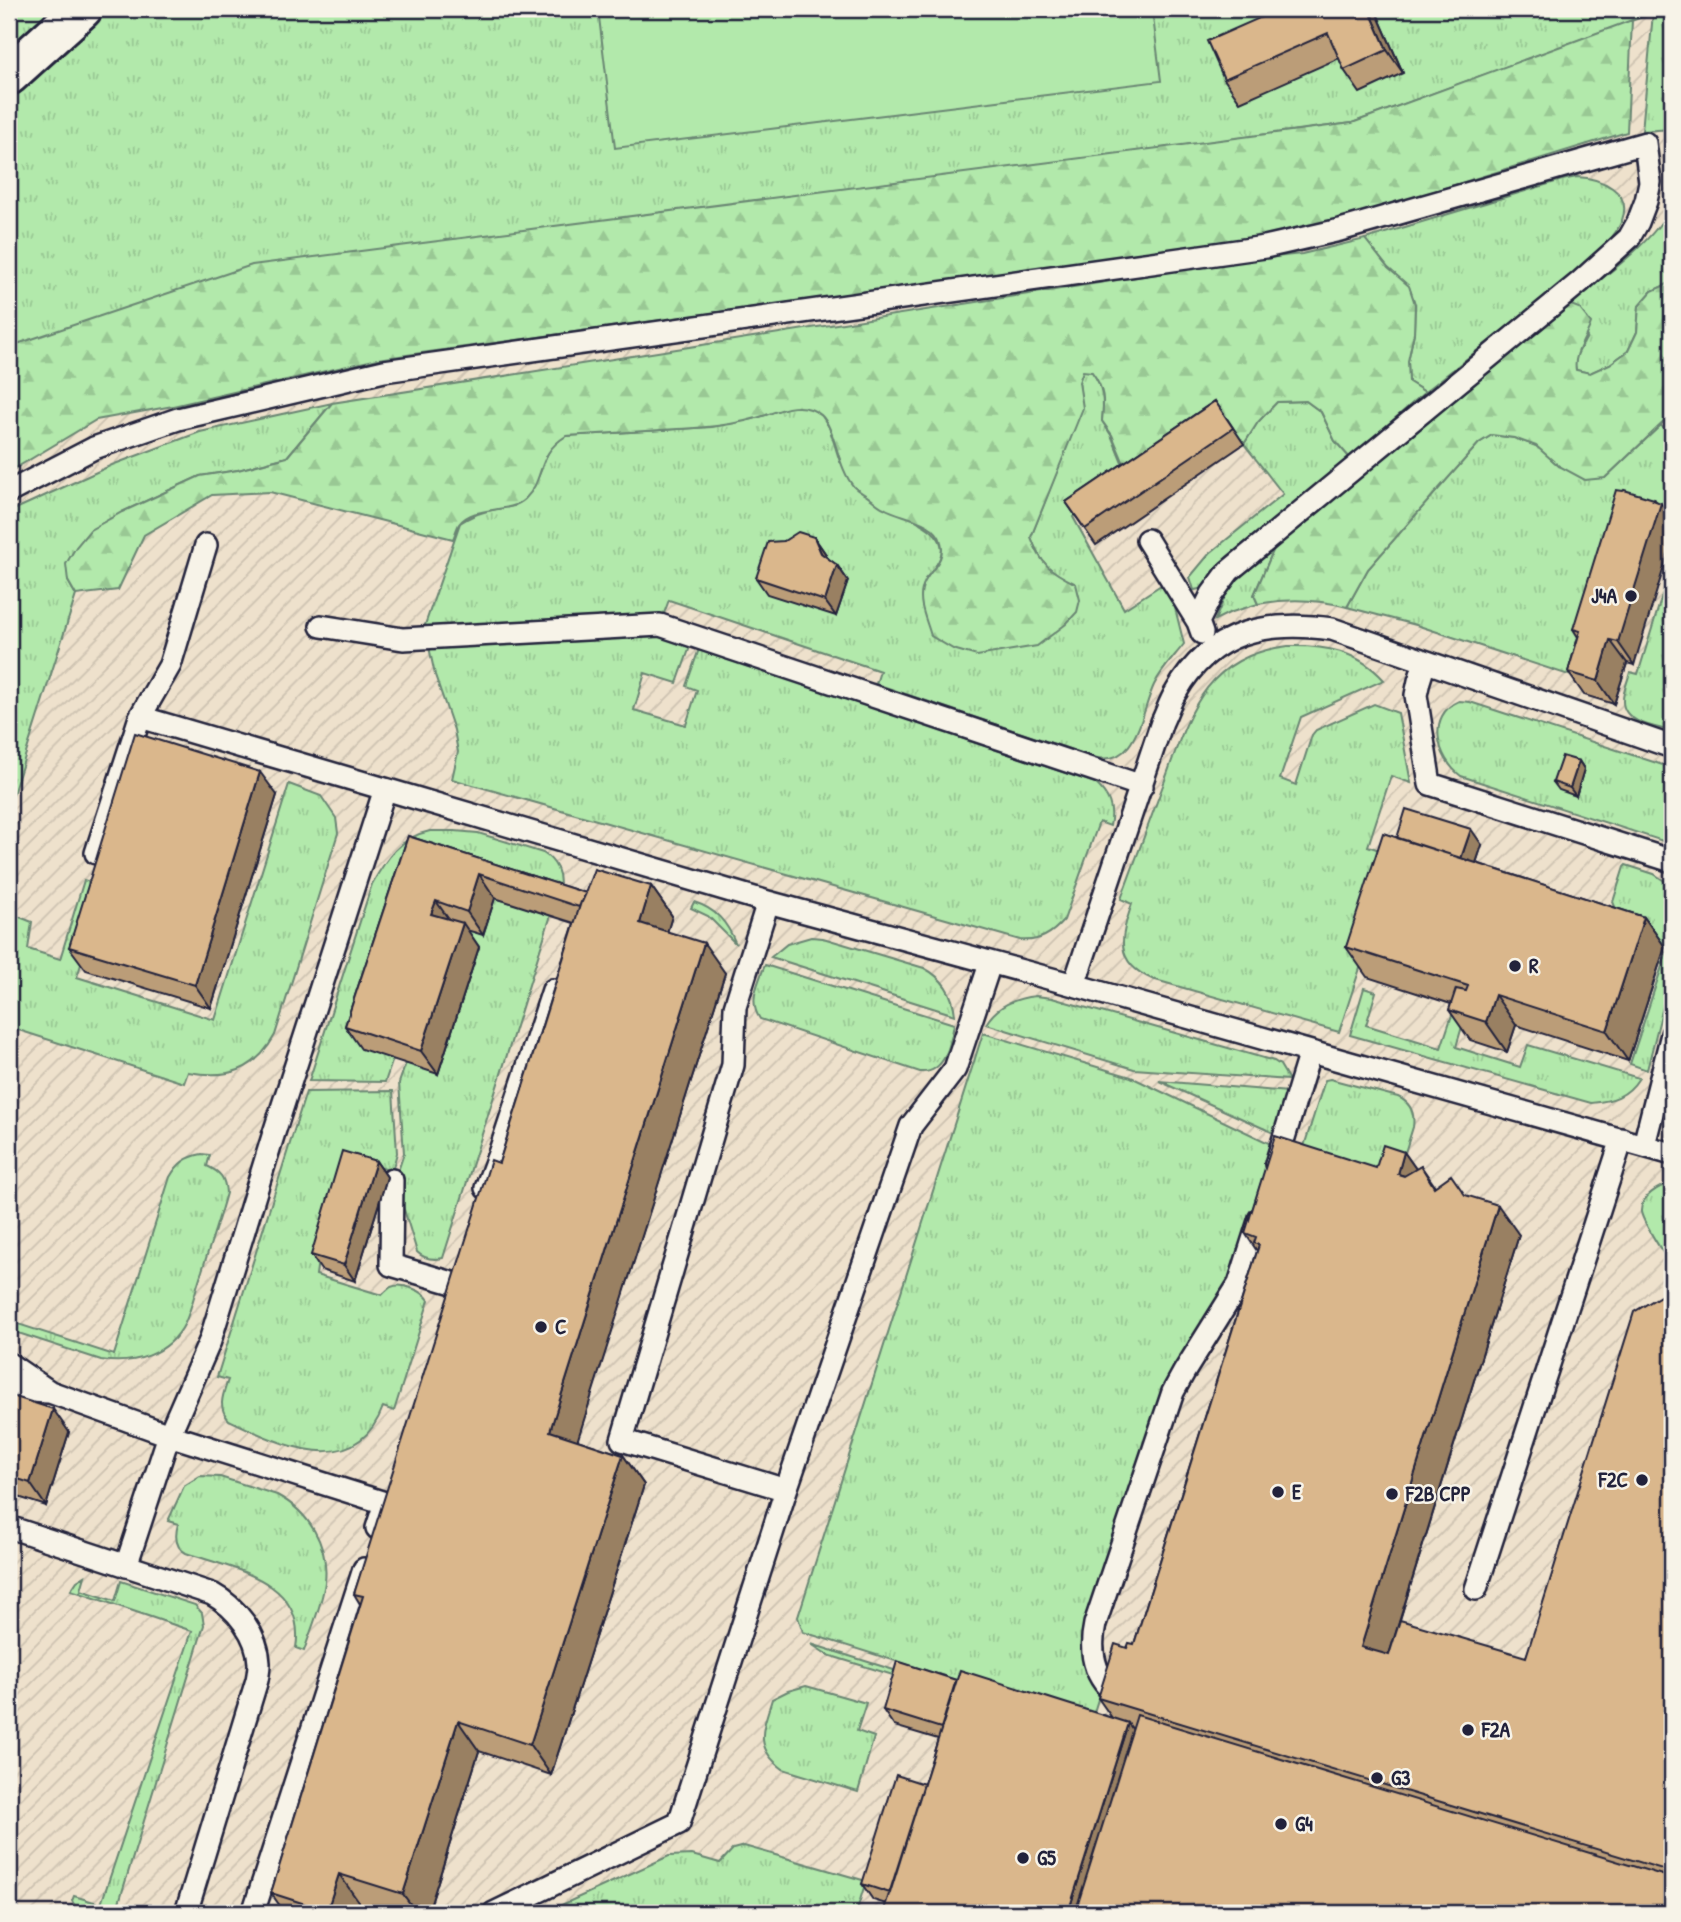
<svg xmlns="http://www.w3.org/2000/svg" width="1681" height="1922" font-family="'Patrick Hand',sans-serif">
<defs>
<pattern id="industrial-furrows" width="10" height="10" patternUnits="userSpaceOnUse" patternTransform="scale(1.75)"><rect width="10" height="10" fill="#eee1cc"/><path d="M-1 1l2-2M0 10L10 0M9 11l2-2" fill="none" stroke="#ccc1b0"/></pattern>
<pattern id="grass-tufts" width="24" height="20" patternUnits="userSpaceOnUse" patternTransform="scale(1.75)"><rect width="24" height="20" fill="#b2e9ab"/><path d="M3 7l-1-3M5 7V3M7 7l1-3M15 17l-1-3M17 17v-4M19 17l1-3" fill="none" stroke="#99c894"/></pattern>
<pattern id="forest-firs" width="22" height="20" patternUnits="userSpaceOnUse" patternTransform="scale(1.75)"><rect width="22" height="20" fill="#b2e9ab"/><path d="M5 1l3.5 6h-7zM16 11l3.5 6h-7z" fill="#99c894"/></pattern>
</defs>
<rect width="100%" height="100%" fill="#f7f3e8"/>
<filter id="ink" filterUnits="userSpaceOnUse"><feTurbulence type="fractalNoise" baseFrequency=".0143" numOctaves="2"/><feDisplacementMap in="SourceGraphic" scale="14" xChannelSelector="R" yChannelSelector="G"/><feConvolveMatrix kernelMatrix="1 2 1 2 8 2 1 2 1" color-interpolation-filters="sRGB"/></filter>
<g filter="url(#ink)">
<path fill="url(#industrial-furrows)" d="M1672,9v1904h-1663v-1565l1343,-225 301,-110z"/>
<path fill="url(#grass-tufts)" stroke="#6a8673" stroke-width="2" d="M9,9h1663v120l-30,2 11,-118 -301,110 -884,117 -454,105 -5,3z
M1577,177c23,1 56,14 45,43 -11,30 -67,68 -92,89 -35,27 -70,55 -105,83l-16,-10 -1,-21 6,-28 1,-28 -6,-18 -21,-19 -23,-29 197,-59z
M1672,203v79l-20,9 -13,15 -2,26 -9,19 -18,13 -20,9 -14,-3 -2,-10 13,-23 -19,-33c31,-23 91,-65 104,-101z
M1083,370l9,2c12,16 12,30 10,49l9,14 19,47 -57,35 51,92 37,-24 10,11 3,8 10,40c-10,13 -23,26 -30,41 -13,27 -17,84 -61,72l-217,-73 4,-13 -211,-71 -6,16 -239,12 36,-105c16,-11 34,-14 54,-17 7,-8 17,-16 22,-25 12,-21 6,-31 30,-45l146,-9 41,-8 32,-11 12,-2 14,2 11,8 7,11 11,35 80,61c29,16 27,33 6,55l149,6c-25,-13 -34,-19 -44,-47l51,-129 -3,-26z
M1306,401l15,11 14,29 15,17 -123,99 -17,21 -5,10 -11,2 -4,-13 20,-24 73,-59 -39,-50 14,-22 19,-20z
M332,403l-45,54 -49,13 -38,6 -78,36 -54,69 8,14 -67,212v-295l103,-47 88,-33z
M1661,425l11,15v77l-42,-12 -46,175 -168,-55 -69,-18 21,-38 111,-126 13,-8 22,3 23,8 22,20 46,12z
M1276,544l-22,51 4,9 -29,9 -14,7 10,-24 12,-18z
M1672,563v168c-16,-4 -50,-8 -49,-31 0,-9 5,-19 7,-28l8,2z
M656,633l35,11 -14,39 -32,-10 -11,37 52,15 11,-35 -11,-4 13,-37 396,134c14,12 19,25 15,43l-11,-4 -35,98c-12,14 -25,22 -44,20l-568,-161 6,-27 -4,-22 -19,-55 -6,-28z
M1288,646c37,-1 70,5 96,34l-83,37 -21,62 16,6 16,-50 4,-5 58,-26 24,9 13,70 -20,-7 -23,70 38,13 -41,94 -26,79 -187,-53c-39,-17 -31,-43 -20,-75l-11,-5c14,-37 27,-74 41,-111 26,-70 40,-132 126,-142z
M1459,701l11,1 202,66v76l-211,-68c-24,-17 -35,-61 -2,-75z
M289,784l32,12 15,22 2,15 -63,202c-20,37 -48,44 -87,37l-4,11 -175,-56v-117l3,4 20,8 -4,27 32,10 24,-79 21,7 -28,90 138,43z
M430,831h25l23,2 65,20c13,8 19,21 16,36l-135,-30 -63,189 32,11 -8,23 -76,-1 63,-197c14,-25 28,-47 58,-53z
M1626,865l28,9 18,12v85l-25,99 -17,-6 38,-116 -52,-39 -3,-7 11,-35z
M495,898l56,17 -108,343c-10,2 -19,1 -26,-6l-22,-72 9,-27 -5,-70 7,-20 32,10 41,-126 -32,-10z
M694,902c22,7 33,20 42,42l-28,-28 -17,-8z
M811,937l12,1 101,30c19,10 29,25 31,47l-184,-58 16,-13z
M765,965l189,59c-3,19 -9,50 -34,48l-160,-53c-12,-17 -2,-36 5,-54z
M1364,988l12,4 -10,33 75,23 13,-39 12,4 -10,34 64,20 8,-22 111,33c-12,19 -27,23 -48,25l-241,-68z
M1036,996l16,2 222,63 6,4 9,15 -155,-11 -148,-45c11,-19 30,-26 50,-28z
M983,1033l148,44 142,68 -43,135 -57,91 -83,307 9,18 -8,26 -288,-90 -5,-15z
M1330,1079l68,18c13,6 17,17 15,30l-19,61 -94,-29 25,-79z
M1159,1081l129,11 -12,42z
M393,1091l4,62 -5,18 -43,-13 -31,102 -2,15 66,20c3,-3 6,-6 9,-8 12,-5 32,4 38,13l-35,111 -11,-4c-28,75 -104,37 -154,13 -12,-13 -6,-25 -1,-40l-11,-3 89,-285z
M202,1154l8,1 -3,11c13,6 18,11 19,27 -7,26 -16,52 -24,78 -6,17 -10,36 -17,52 -16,32 -51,42 -84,37l-92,-30v-9l105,34 56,-178c8,-14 16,-20 32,-23z
M1672,1183v84c-7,-12 -29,-43 -31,-55 -1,-16 18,-26 31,-29z
M200,1476l20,1 57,18c32,17 52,50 48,87 -3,23 -14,47 -21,69l-8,-3c11,-67 -62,-79 -110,-95 -12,-6 -11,-18 -8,-29l-10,-3 16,-35z
M85,1576l-4,14 34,11 6,-20 74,24 7,8 2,12 -87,284 11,4h-32l-21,-7 -3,-5 2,-5 27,8 91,-273 -121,-41 6,-9z
M811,1644l86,27 -1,5 -68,-21z
M806,1686l60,17 -9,28 17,6 -16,55 -75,-23c-30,-22 -20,-40 -11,-70l16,-8z
M744,1846l122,35 -10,32h-312l125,-57 23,-1 28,8 13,-14z"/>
<path fill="url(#forest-firs)" stroke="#6a8673" stroke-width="2" d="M1632,20l-5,112 -290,89 -74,16 -885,122 -205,47 -77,14 -87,52v-124l5,-3 238,-80 1100,-142z
M1365,239l23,29 21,18 6,18 -1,29 -6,28 1,21 16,10 -75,66 -15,-17 -14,-29 -15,-11 -29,1 -19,20 -14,22 -18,-27 -101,49 -13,-31 -10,-14c2,-20 3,-32 -10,-49l-9,-1 -4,11 4,26 -52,129c10,28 19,34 45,47l4,16 -3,12 -11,12 -29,22 -60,10 -24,-7 -22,-13c-4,-15 -13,-32 -9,-47 3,-17 25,-26 19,-47 -5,-22 -40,-24 -57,-34 -5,-2 -9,-6 -13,-9 -5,-4 -13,-8 -17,-12 -17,-19 -18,-58 -33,-72 -17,-14 -37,-7 -55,0 -34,12 -69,13 -105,15 -32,2 -63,4 -95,6 -31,19 -20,43 -41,63 -17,16 -50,5 -66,25 -2,3 -4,11 -6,15l-183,-47 -58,3 -68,40 -26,55 -42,5 -8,-14 -2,-17 10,-17 14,-17 32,-18 78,-36 38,-6 49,-13 45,-54 913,-143 57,-6z
M1672,282v132l-67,64 -20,2 -26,-14 -23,-20 -22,-8 -22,-3 -13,8 -111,126 -21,38c-31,-8 -58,-9 -89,-3l-4,-9 22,-51 292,-240 11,4 12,15c-5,16 -18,31 -15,47l14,3 20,-9 18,-13 9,-19 2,-26 13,-15z"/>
<path fill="#b2e9ab" stroke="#6a8673" stroke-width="2" d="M598,9h554l9,72 -546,67z"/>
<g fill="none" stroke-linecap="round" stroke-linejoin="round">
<defs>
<path id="service" d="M9,492l85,-44 84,-29 206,-48 881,-124 75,-17 305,-87 5,39 -4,19 -8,21 -9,16 -49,44 -351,289 -17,23 -14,28
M1147,540l51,82 4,11
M321,626l82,13 257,-14 482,161
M1425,662l-6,19 -3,14 14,89 242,77
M140,717l245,72
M96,853l44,-136 30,-52 36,-120
M768,902l-33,105 -2,58 -111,375 164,50 125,-364 44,-57 35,-105
M1074,985l88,-263c5,-10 8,-21 14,-30 35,-62 91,-72 156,-63l340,118
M1644,1145l28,-111
M1276,1164l34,-112
M392,1180l-1,85 65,19
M486,1188l14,-37 53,-161
M9,1364l41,28 119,43 41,-94 63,-205 112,-347 383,113 306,83 598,169
M9,1390l39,2
M9,1527l203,67c24,13 46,41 47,69 0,6 -1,12 -2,17l-71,233
M126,1566l43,-131 216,68 -8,25
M1476,1589l146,-450
M1108,1687c-16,-18 -18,-40 -13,-63l78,-232 11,-20 55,-88 21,-66
M253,1913l111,-344
M494,1913l185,-90 107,-333"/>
<path id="minor" d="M9,75l73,-66"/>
</defs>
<use href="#service" stroke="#22223b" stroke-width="26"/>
<use href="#minor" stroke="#22223b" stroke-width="44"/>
<use href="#service" stroke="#f7f3e8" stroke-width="21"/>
<use href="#minor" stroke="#f7f3e8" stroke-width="38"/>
</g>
<path fill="#bb9d78" stroke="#22223b" stroke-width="2" d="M1280,9h95l28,64 -43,20 -16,-23 -5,-12 -99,44 -16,-23z
M1215,401l29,43 -148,101 -30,-43z
M1654,499l2,2 -22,164 -7,-2 -13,41 -30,-9 -16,-23 10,-35 -5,-8z
M814,537l11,16 2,5 10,7 11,16 -12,35 -69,-22 -11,-16 28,-37z
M1579,761l5,8 -8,27 -17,-6 -6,-8z
M277,795l-66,213 -125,-38 -17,-23z
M408,836l178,57 65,-7 21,30 -5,16 58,41 -148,467 46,15 21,30 -93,290 -72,-24 -51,162h-38l-30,-9 -3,9h-72l-14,-20 89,-289 -6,-10 145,-431 75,-240 -79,-25 -12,37 -16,-5 12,17 -41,127 -77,-25 -16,-23z
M1397,838l85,7 -6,18 168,54 21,30 -37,114 -112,-36 -9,27 -37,-12 -21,-30 2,-6 -84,-27 -21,-30z
M1404,1152l12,17 5,-3 14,20 30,9 54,40 -130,420 137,2 146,-368v624l-786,-9 -13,-4 -11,-16 62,-100 14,-45 -44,-13 -11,-16 73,-30 156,38 -14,-20 29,-50 7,-4 123,-393 -12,-18 131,-65z
M376,1161l11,16 -32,104 -34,-11 -10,-15z
M9,1395l60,37 -23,74 -37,-12z"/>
<path fill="#998062" stroke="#22223b" stroke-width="2" d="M1369,9h6l28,64 -16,-23z
M1654,499l5,8 2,-4 11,16v22l-38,124 -16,-23z
M814,537l11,16 7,16 -11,-16z
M837,565l11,16 -12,35 -11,-15z
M1610,640l17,23 -13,41 -16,-23z
M1579,761l5,8 -8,27 -6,-8z
M260,772l17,23 -66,213 -16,-23z
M1471,829l11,16 -13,39 -11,-16z
M479,874l16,24 -12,37 -16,-23z
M651,886l21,30 -11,37 -21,-30z
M436,901l16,23 -21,-10z
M1644,917l21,30 -37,114 -21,-30z
M463,923l16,24 -41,127 -17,-23z
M704,943l21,30 -154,488 -21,-30z
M1495,995l21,30 -9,27 -21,-30z
M1404,1152l21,30 -27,-8z
M376,1161l11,16 -32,104 -11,-16z
M1498,1205l21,30 -137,442 -21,-30z
M53,1409l16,23 -23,74 -16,-23z
M623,1455l21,30 -93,290 -21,-30z
M458,1721l21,30 -51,162h-11l-14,-19z
M1128,1723l21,30 -51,160h-30z
M339,1874l21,30 -3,9h-28l-2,-2z"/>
<path fill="#dab78c" stroke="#22223b" stroke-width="2" d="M1280,9h89l18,41 -43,20 -16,-37 -104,46 -17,-38z
M1215,401l18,27 -148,101 -19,-27z
M1616,490l7,1 1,-1 30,9 -1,1 8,3 -43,139 -8,-2 -12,41 -30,-9 12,-41 -7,-2z
M798,532l16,5 7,16 16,12 -12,36 -69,-23 12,-36 16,-1z
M135,733l125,39 -65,213 -126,-38z
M1562,756l17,5 -9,27 -17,-6z
M1406,809l65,20 -10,29 -64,-20z
M1383,833l261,84 -37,114 -112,-36 -9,27 -37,-12 7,-21 10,2 2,-5 -122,-39z
M408,836l178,57 -4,9h-1l-2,5 -100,-33 -12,38 -31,-11 -5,13 32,9 -42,128 -76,-25z
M594,869l57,17 -11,37 64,20 -154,488 73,24 -93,290 -72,-24 -55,173 -64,-20 -12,37 -56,-18 92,-297 -9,-2 137,-434 8,3 82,-261h1z
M1275,1136l101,32 7,-23 21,7 -6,22 6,2 17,-10 13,21 17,-12 14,20 33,10 -137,442 28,8 11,-35 126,37 108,-345 38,-23v583l-574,-174 17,-54 12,4 2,-5 5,1 125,-399 -5,-2 2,-6 -11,-4z
M342,1151l34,10 -32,104 -33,-10z
M9,1395l44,14 -23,74 -21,-7z
M897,1661l59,19 -15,48 -58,-18z
M960,1670l168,53 -60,190h-185z
M1137,1715l535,163v35h-597z
M896,1775l28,9 -34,109 -28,-9z"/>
</g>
<g fill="#22223b" stroke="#f7f3e8" stroke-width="2.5">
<circle cx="1631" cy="596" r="7"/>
<circle cx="1515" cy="966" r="7"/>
<circle cx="541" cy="1327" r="7"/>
<circle cx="1642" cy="1480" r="7"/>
<circle cx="1278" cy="1492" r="7"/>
<circle cx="1392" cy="1494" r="7"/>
<circle cx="1468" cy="1730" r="7"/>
<circle cx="1377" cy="1778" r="7"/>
<circle cx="1281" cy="1824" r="7"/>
<circle cx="1023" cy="1858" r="7"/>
</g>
<g text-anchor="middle" stroke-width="5" stroke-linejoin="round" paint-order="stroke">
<g font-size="21" font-weight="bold" fill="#22223b" stroke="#f7f3e8" text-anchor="start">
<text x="1617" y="603" text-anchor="end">J4A</text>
<text x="1529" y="973">R</text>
<text x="555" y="1334">C</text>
<text x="1628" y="1487" text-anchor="end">F2C</text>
<text x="1292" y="1499">E</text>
<text x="1406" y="1501">F2B CPP</text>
<text x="1482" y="1737">F2A</text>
<text x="1391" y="1785">G3</text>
<text x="1295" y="1831">G4</text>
<text x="1037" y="1865">G5</text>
</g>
</g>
<rect width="1681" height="1922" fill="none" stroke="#f7f3e8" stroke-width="35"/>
<rect x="18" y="18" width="1646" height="1887" fill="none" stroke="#22223b" stroke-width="2.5" filter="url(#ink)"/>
</svg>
